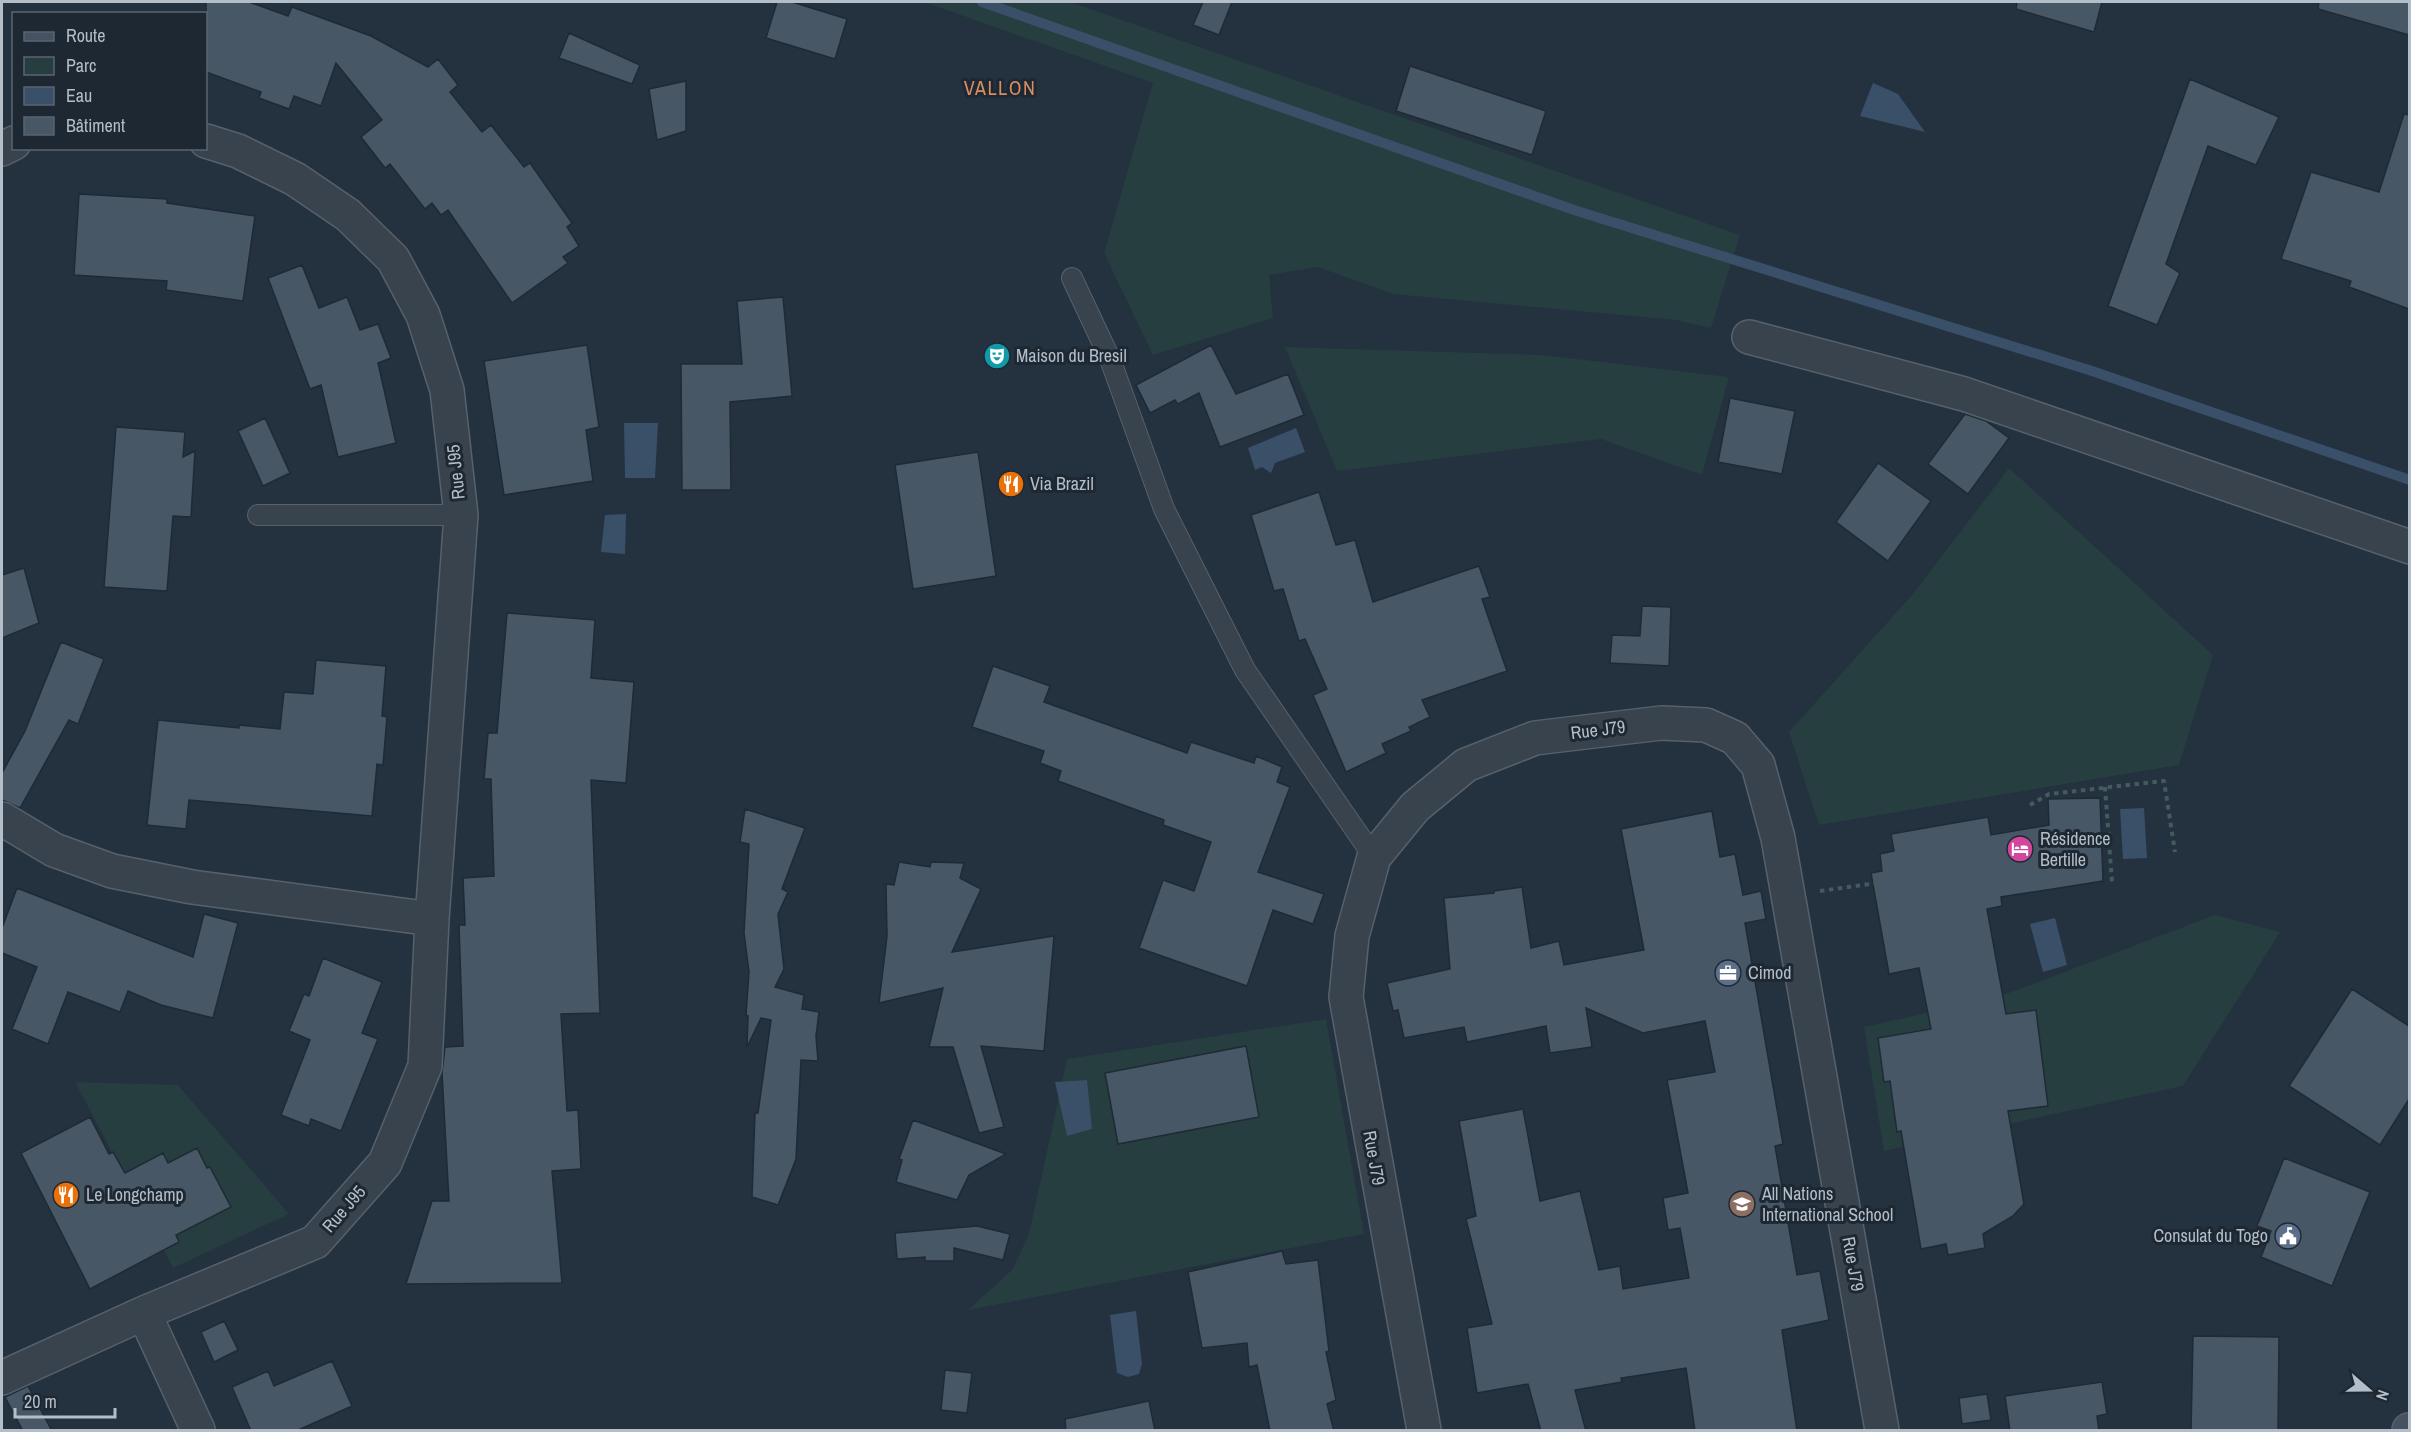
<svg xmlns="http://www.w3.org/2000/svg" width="2411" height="1432" font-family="'Archivo Narrow',sans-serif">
<rect width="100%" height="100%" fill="#24313f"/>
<path fill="#263e40" d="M924,2h146l670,233 -29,93 -35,-8 -283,-26 -75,-27 -49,8 4,43 -120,37 -49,-102 49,-170z
M1285,347l258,8 186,22 -27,98 -101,-36 -264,32z
M2009,468l204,187 -34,110 -360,60 -30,-93 123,-137z
M2215,915l65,17 -97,154 -299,65 -20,-124 134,-30z
M1326,1019l38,215 -396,76 44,-40 17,-36 38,-175z
M75,1082l103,3 111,129 -116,54z"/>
<path fill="#395068" d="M1873,83l25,11 27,38 -65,-16z
M624,423h34l-3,55h-30z
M1296,428l9,24 -30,11 -4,10 -9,-6 -7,3 -7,-22z
M626,514l-1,40 -24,-2 4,-37z
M2144,808l3,50 -24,1 -3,-50z
M2055,918l12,47 -24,7 -13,-48z
M1087,1080l5,49 -25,7 -12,-54z
M1136,1311l6,53 -3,10 -11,3 -11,-4 -7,-58z"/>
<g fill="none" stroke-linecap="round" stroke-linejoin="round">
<path stroke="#395068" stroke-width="10" d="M982,2l595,209 512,159 321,110"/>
</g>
<path fill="#485765" stroke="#1f2a35" stroke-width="1.5" d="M206,2h43l39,14 4,-9 79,29 57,31 10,-8 20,26 -8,7 32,40 9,-7 33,42 6,-4 42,60 -5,4 12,19 -16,11 5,6 -56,40 -64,-93 -7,5 -9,-12 -7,6 -35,-45 -5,4 -24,-31 21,-17 -46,-57 -15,43 -27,-10 -5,13 -30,-11 2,-6 -55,-20z
M777,2h15l55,17 -12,40 -69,-21z
M1203,2h29l-13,33 -26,-10z
M2017,2h85l-8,30 -78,-23z
M2319,2h90v33l-91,-26z
M569,33l71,32 -8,19 -73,-26z
M1410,66l136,45 -14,44 -136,-44z
M2190,79l89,38 -23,48 -48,-19 -42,118 14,9 -23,52 -49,-19z
M686,81v50l-29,9 -8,-51z
M2404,114l5,1v194l-60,-22 2,-6 -70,-22 30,-87 68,20z
M79,194l88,5v4l88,13 -12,85 -77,-11 1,-9 -93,-6z
M302,265l17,43 28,-11 13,33 18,-6 13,34 -13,5 18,80 -58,14 -17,-72 -11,4 -42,-111z
M783,297l9,99 -62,6 1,88h-49l-1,-126h61l-5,-63z
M587,345l12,82 -13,3 7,51 -89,14 -20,-134z
M1211,345l25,49 52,-20 16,41 -84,32 -21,-54 -21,11 -3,-4 -25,13 -14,-28z
M1730,398l65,13 -13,63 -64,-12z
M1965,414l21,7 23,17 -41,56 -40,-30z
M265,418l25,55 -27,13 -25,-55z
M116,427l69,5 -2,25 12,-6 -4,66 -18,-1 -6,75 -63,-4z
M978,452l18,124 -83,13 -18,-124z
M1878,463l53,38 -43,60 -52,-39z
M1319,492l17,53 19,-5 18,62 106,-36 11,31 -8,2 25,72 -85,29 8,17 -21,10 2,4 -29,13 4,9 -40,19 -33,-77 14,-6 -22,-50 -6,2 -16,-52 -9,2 -23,-76z
M24,568l15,55 -37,15v-63z
M1642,606l29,1 -2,59 -59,-3 2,-28 28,1z
M507,613l88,7 -4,58 43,4 -8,101 -35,-3 9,233 -39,1 6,97 11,-1 3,59 -29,2 10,112 -156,1 26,-83h17l-7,-128 3,-26 18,-1 -4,-121h6l-2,-47 31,-2 -3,-97h-7l4,-46h9z
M61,642l43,17 -26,65 -9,-4 -49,88 -18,-8v-27l23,-42z
M316,660l70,6 -4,50 5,1 -4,48 -6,-1 -5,52 -183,-16 -3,29 -39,-4 11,-105 81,8v-3l41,4 4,-37 29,2z
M993,666l57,20 -6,16 143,51 4,-11 63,21 2,-7 26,11 -5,15 13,5 -32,85 66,22 -11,30 -40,-14 -26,76 -108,-38 24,-68 31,11 17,-49 -48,-17 1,-5 -106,-39 3,-10 -21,-8 4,-12 -72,-24z
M2100,798l3,83 -102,16 1,9 -15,3 19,105 30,-4 12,96 -40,5 16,93 -11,12 -30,18 2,14 -37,7 -2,-11 -25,5 -20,-118 -4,1 -7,-51 -6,1 -6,-44 53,-9 -12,-61 -30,6 -18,-101 11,-2 -2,-17 14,-3 -3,-17 97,-17 3,18 58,-10 -1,-26z
M745,809l60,19 -23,61 6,3 -10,22 6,55 -9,18 29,8 -2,14 17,3 -3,24 2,25 -17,-1 -5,99 -18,46 -26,-8 3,-84h3l13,-93 -10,-2 -14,29 1,-31 -2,-1 3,-43 -5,-39 5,-89 -9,-2z
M1712,811l8,46 15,-3 8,41 18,-4 5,28 -21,4 38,221 -8,2 22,129 23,-4 9,49 -47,10 15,101h-102l-9,-63 -65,10 1,4 -47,8 11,41h-45l-13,-47 -51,9 -10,-65 25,-4 -26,-105 10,-3 -17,-95 64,-12 17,92 40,-10 19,79 21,-4 3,23 66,-11 -9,-50 -12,2 -5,-32 25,-5 -21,-113 48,-8 -10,-51 -62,12 -57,-25 6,39 -42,6 -4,-27 -79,16 -3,-15 -60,11 -6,-28 -5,1 -6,-28 63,-14 -6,-71 50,-5v-2l28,-4 9,61 28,-7 5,24 80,-15 -23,-121z
M899,862l31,5 1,-5 33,1 -4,15 21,11 -29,63 102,-16 -10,115 -63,-5 23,81 -25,6 -26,-86h-24l14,-59 -64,15 8,-67 -1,-52 8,1z
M17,888l176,69 11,-43 34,9 -25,95 -52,-13 -33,-14 -8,21 -52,-20 -20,52 -36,-15 25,-62 -35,-14v-25z
M323,958l59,24 -20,51 16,6 -37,92 -30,-12 -2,7 -28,-11 29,-75 -21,-9 15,-37 5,2z
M2352,989l57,37v73l-29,46 -91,-59z
M1246,1046l13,71 -141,27 -13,-71z
M90,1117l19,37 4,-2 12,21 38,-20 5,10 29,-15 10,20 3,-1 21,40 -55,28 3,7 -89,47 -69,-136z
M913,1120l93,34 -37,21 -12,25 -61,-18 6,-22 -3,-1z
M2284,1158l86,34 -38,94 -71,-29 10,-26 -14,-5z
M977,1226l33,8 -7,26 -49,-12v13h-29v-4l-28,2 -2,-26z
M1282,1251l4,13 32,-4 11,91 -3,1 10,48 -9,4 7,27h-64l-13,-66 -8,2 -2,-24 -45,5 -14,-76z
M224,1321l14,29 -24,12 -13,-30z
M2193,1336l86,1 -1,94h-87z
M332,1361l20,45 -56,25h-45l-19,-44 36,-16 6,15z
M945,1370l27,3 -5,40 -26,-3z
M2102,1382l5,32 -10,2 2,15h-89l-5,-35z
M28,1386l24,45h-29l-18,-34z
M1987,1394l4,26 -29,4 -3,-26z
M1149,1401l6,30h-89l-1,-12z"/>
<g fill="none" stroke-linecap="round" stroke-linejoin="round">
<defs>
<path id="lane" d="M1072,278l38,81 54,150 81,161 129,187
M258,515h203"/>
<path id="street" d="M2,149l12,-6
M1749,337l215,57 446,153
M2,819l52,31 58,21 80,16 240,32
M144,1313l54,117
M2,1378l142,-65 171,-71 70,-79 40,-97 7,-147 29,-404 -14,-125 -24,-75 -30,-56 -45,-44 -53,-36 -57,-28 -32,-10
M1424,1430l-78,-433 6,-61 22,-79 41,-50 51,-42 69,-27 126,-15 45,2 29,13 23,27 20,73 104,592"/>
<path id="secondary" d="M2409,1430h1"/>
</defs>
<use href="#lane" stroke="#56616c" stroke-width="22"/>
<use href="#street" stroke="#56616c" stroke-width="36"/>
<use href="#secondary" stroke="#56616c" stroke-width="36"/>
<path stroke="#445b5d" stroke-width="4" stroke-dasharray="4.5 4.5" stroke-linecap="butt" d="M2105,787l7,95
M2030,805l19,-11 115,-13 11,71
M1820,891l64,-9"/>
<use href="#lane" stroke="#38434e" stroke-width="20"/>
<use href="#street" stroke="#38434e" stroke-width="33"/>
<use href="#secondary" stroke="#465262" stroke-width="33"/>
</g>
<defs>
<symbol id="theatre-disc" viewBox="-11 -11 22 22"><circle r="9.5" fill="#0f9aa8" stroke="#1d2833"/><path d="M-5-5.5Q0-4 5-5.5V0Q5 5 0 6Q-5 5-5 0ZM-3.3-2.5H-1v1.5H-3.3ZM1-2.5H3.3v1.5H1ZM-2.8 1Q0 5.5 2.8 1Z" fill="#fff"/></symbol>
<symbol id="restaurant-disc" viewBox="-11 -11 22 22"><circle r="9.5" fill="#e8710a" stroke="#1d2833"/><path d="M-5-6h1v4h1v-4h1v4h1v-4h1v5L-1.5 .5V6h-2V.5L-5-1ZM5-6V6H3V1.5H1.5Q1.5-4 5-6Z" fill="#fff"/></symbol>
<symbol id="hotel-disc" viewBox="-11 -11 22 22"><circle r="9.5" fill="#d1479c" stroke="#1d2833"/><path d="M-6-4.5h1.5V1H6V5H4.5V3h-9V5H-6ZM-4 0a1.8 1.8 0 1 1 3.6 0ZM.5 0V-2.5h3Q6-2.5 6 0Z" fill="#fff"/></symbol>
<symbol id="office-disc" viewBox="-11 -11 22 22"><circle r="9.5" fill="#5c6f8a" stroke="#1d2833"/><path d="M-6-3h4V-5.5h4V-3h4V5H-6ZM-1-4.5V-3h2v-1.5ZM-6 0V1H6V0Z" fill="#fff"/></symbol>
<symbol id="school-disc" viewBox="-11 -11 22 22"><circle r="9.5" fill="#8d6e63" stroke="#1d2833"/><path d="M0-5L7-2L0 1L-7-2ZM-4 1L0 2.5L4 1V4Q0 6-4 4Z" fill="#fff"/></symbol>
<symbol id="civic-disc" viewBox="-11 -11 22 22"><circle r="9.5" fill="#5c6f8a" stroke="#1d2833"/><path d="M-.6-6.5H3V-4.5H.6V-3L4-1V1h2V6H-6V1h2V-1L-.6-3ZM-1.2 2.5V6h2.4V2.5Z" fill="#fff"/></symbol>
</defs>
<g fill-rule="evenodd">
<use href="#theatre-disc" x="982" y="341" width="30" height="30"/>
<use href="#restaurant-disc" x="996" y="469" width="30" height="30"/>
<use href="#hotel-disc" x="2005" y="834" width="30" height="30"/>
<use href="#office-disc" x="1713" y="958" width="30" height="30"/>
<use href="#restaurant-disc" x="51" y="1180" width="30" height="30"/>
<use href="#school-disc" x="1727" y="1189" width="30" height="30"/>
<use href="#civic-disc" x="2273" y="1221" width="30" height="30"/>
</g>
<g text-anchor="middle" stroke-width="6" stroke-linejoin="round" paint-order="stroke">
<g font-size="18" fill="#b4bec9" stroke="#1d2833" text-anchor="start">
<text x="1016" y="362">Maison du Bresil</text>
<text x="1030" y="490">Via Brazil</text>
<text x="2040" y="845">Résidence<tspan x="2040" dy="21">Bertille</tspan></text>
<text x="1748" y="979">Cimod</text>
<text x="1762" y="1200">All Nations<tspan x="1762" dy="21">International School</tspan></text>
<text x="86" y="1201">Le Longchamp</text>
<text x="2268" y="1242" text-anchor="end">Consulat du Togo</text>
</g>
<g font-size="18" fill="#b4bec9" stroke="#1d2833">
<text transform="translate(456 472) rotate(-96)" y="6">Rue J95</text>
<text transform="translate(1598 730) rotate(-7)" y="6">Rue J79</text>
<text transform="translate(1374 1158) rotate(80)" y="6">Rue J79</text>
<text transform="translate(344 1209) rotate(-49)" y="6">Rue J95</text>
<text transform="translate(1853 1264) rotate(80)" y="6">Rue J79</text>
</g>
<g font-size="20" letter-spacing="1.5" fill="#d78c62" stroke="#1d2833">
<text x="1000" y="95">VALLON</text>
</g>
</g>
<rect width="2411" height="1432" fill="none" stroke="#b4bec9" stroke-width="6"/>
<rect x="12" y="12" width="195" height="138" fill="#1d2833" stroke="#59646f" stroke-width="1.5"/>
<rect x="24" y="32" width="30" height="9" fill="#465262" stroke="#59646f" stroke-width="1.5"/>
<text x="66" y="42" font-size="18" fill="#b4bec9">Route</text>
<rect x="24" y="57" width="30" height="18" fill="#263e40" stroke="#59646f" stroke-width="1.5"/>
<text x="66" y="72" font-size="18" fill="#b4bec9">Parc</text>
<rect x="24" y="87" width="30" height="18" fill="#395068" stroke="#59646f" stroke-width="1.5"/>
<text x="66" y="102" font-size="18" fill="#b4bec9">Eau</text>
<rect x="24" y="117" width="30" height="18" fill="#485765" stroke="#59646f" stroke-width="1.5"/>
<text x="66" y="132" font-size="18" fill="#b4bec9">Bâtiment</text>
<g transform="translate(2369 1390) rotate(110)" stroke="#1d2833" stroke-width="4.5" paint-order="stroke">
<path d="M0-4.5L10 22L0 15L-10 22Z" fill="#b4bec9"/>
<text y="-9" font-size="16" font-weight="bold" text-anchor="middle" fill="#b4bec9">N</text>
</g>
<path d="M15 1408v9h100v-9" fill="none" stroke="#b4bec9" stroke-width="3"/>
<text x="24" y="1408" font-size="18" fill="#b4bec9" stroke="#1d2833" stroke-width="4.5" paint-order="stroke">20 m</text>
</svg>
